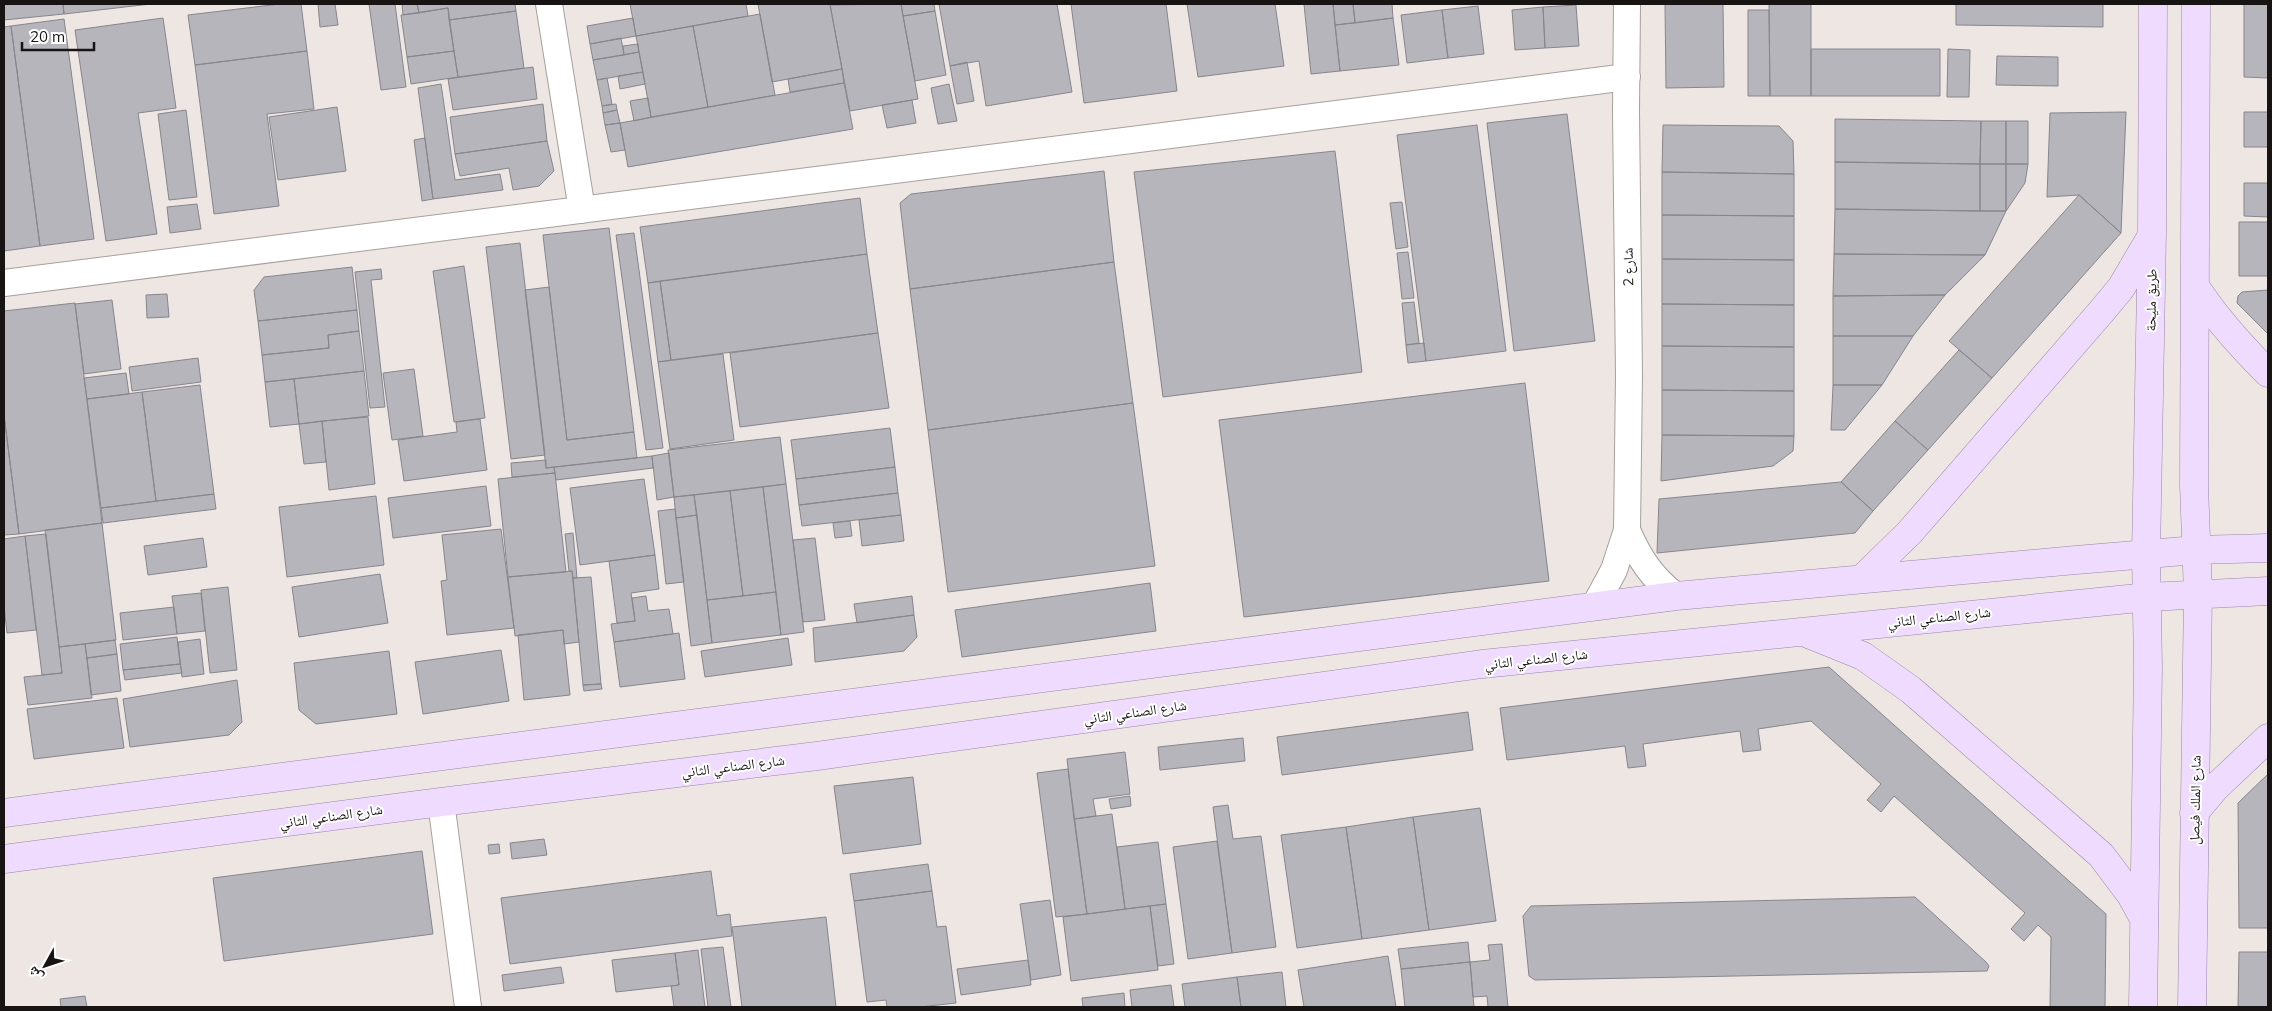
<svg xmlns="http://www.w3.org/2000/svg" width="2272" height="1011" font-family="Mulish,'Noto Naskh Arabic',sans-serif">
<rect width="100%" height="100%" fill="#ede6e2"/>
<path fill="#b6b5bc" stroke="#87868d" d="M4,4h59l1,10 -60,6z
M63,4h88l-87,10z
M280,4h21l6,47 -112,14 -7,-50z
M318,4h17l3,21 -18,2z
M369,4h26l11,83 -25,3z
M402,4h15l2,9 -16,2z
M417,4h98l1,7 -67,9 -1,-12 -29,5z
M630,4h116l2,12 -112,20z
M758,4h72l12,65 -70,13z
M901,4h33l1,7 -32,5z
M901,4l17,95 -68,12 -20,-106z
M939,4h118l15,88 -86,14 -7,-45 -29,5z
M1071,4h95l11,87 -93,12z
M1187,4h88l9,62 -86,11z
M1304,4h29l7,67 -29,3z
M1333,4h20l2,19 -20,2z
M1353,4h39l1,14 -38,5z
M1665,4h58l1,83 -58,1z
M1769,4h42v92h-41z
M1956,4h147v23l-147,-2z
M2244,4h24v74l-24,-1z
M1576,5l3,41 -34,2 -2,-41z
M1478,6l6,48 -36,4 -6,-48z
M1543,7l2,41 -30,2 -3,-40z
M448,8l6,43 -47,6 -6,-42z
M1442,10l6,48 -41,5 -6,-48z
M1748,10h21l1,86h-22z
M516,11l8,57 -66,9 -9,-57z
M935,11l11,64 -31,6 -12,-65z
M760,14l15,81 -67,12 -15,-81z
M163,18l13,90 -38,5 19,121 -51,7 -31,-211z
M633,18l3,18 -46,8 -3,-18z
M1393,18l6,47 -59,6 -5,-46z
M64,19l30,220 -54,7 -29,-220z
M11,26l29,220 -36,5v-224z
M693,26l15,81 -57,10 -15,-81z
M621,38l3,17 -31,5 -3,-16z
M638,44l1,8 -15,3 -1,-9z
M1811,49h129v47h-129z
M1948,49l22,1 -1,47h-22z
M307,51l7,58 -47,5 12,92 -65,8 -19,-149z
M454,51l4,26 -47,7 -4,-27z
M639,52l4,20 -46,8 -4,-20z
M1997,56l61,1v29l-62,-1z
M967,62l7,39 -17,3 -7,-38z
M533,67l4,32 -84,11 -5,-31z
M842,69l2,14 -54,9 -2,-13z
M643,72l2,12 -25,5 -2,-13z
M607,78l5,26 -10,2 -5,-26z
M844,83l9,46 -225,38 -8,-44z
M441,84l14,96 45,-6 3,16 -70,9 -15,-111z
M949,84l8,37 -19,3 -7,-36z
M648,98l3,19 -17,4 -4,-20z
M912,100l4,23 -29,5 -5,-23z
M543,104l4,37 -92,13 -5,-37z
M616,104l1,6 -14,3 -1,-7z
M337,107l9,64 -68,9 -9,-63z
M186,110l11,87 -28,3 -11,-86z
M617,110l3,13 -15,2 -2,-12z
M2126,112l-5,121 -42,-38 -32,2 3,-84z
M2244,112h24v35h-24z
M1567,114l28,227 -81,10 -27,-228z
M1835,119l146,2 -1,43 -145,-2z
M1981,121h25v43h-26z
M2006,121h22v43h-22z
M620,123l5,27 -14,2 -6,-27z
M1477,125l29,226 -80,10 -29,-226z
M1663,125l116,1 14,15 1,33 -132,-2z
M425,138l8,61 -11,2 -8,-61z
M547,141l7,30 -15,15 -26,4 -4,-22 -49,8 -5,-22z
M1335,151l27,221 -199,25 -29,-225z
M1835,162l145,2v47l-145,-2z
M1980,164h26v47h-26z
M2006,164h22l-3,19 -19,28z
M1104,171l10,91 -204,27 -10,-86 11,-9z
M1662,172l132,2v42l-132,-1z
M2244,183h24v34l-24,-1z
M2079,195l42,38 -129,145 -43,-37z
M860,198l7,56 -219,29 -8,-56z
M1402,202l6,45 -12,2 -6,-46z
M197,204l4,25 -31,4 -3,-26z
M1835,209l145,2h26l-21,44 -151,-1z
M1662,215l132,1v44l-132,-1z
M2239,222h29v54h-29z
M609,228l25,204 -67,8 -24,-205z
M634,233l29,215 -17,2 -30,-215z
M520,243l25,212 -34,4 -25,-212z
M1408,252l6,46 -12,1 -5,-46z
M867,254l11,79 -207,27 -11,-79z
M1834,254l151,1 -40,40 -112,1z
M1662,259l132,1v45l-132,-1z
M1114,262l19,141 -205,27 -18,-141z
M464,266l21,152 -31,4 -21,-151z
M352,267l5,43 -99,11 -4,-31 10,-13z
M381,269l1,10 -11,1 14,127 -15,1 -15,-136z
M660,281l11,79 -13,2 -10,-79z
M549,287l18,153 67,-8 3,26 -91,10 -21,-178z
M2268,290v44l-31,-31 1,-7 4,-4z
M167,294l2,23 -22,1 -1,-23z
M1945,295l-32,41h-80v-40z
M112,300l9,69 -37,5 -9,-70z
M1414,302l5,41 -13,2 -4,-42z
M75,303l27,220 -83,11 -15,-119v-104z
M1662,304l132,1v42l-132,-1z
M357,310l2,21 -31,4 1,13 -67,7 -4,-34z
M359,331l5,40 -99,11 -3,-27 67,-7 -1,-13z
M878,333l11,75 -149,19 -10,-74z
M1833,336h80l-31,49h-49z
M1424,343l2,18 -18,2 -2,-18z
M1662,346l132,1v44l-132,-1z
M1959,350l33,28 -64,72 -33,-29z
M723,354l11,86 -64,9 -12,-87z
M198,358l3,24 -69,9 -3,-24z
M414,369l9,67 -31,4 -9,-67z
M364,371l5,45 -70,8 -5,-45z
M126,373l3,21 -42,5 -3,-21z
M294,379l5,45 -29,3 -5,-45z
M1525,383l24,198 -305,36 -25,-197z
M200,385l14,109 -58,7 -14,-109z
M1833,385h49l-37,45h-14z
M1662,390l132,1v45l-132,-1z
M142,392l14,109 -55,7 -14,-109z
M1133,403l22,163 -207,26 -20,-162z
M4,415l15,119 -15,1z
M368,417l7,67 -46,6 -7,-69z
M480,419l7,51 -83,11 -6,-41 59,-8 -1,-10z
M322,421l4,41 -22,2 -5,-40z
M1895,421l33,29 -55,61 -32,-29z
M890,428l5,39 -99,12 -5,-39z
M1662,435l132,1 -1,15 -20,15 -112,15z
M780,437l6,47 -112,13 -6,-47z
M669,453l5,44 -17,3 -5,-44z
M652,456l1,12 -97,12 -2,-13z
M546,460v8l8,-1 1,6 -43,4 -1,-14z
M895,467l3,26 -99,12 -3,-26z
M555,473l11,99 -58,5 -10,-98z
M644,479l11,76 -75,10 -10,-77z
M1841,482l32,29 -18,22 -198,20 2,-54z
M786,484l18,148 -23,3 -18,-148z
M486,486l5,40 -98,12 -5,-40z
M763,487l13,105 -33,4 -13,-105z
M730,491l13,105 -36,4 -13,-105z
M898,493l3,22 -99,11 -3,-21z
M214,494l2,15 -113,14 -2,-15z
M694,495l3,20 -21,3 -2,-21z
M376,496l8,69 -97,12 -8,-70z
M675,509l9,73 -18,2 -8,-73z
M697,515l15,128 -21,3 -15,-128z
M901,515l3,26 -42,5 -3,-26z
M850,521l2,15 -17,2 -2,-15z
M102,523l14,117 -57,7 -14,-117z
M501,529l13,99 -67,7 -6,-54 6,-1 -5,-45z
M573,533l4,45h-4l-1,-7h-3l-4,-37z
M46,534l16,139 -20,2 -17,-139z
M25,536l11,94 -29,3 -3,-27v-67z
M203,538l4,29 -59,8 -4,-29z
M815,538l10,82 -22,2 -10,-82z
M655,555l4,34 -28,4 4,28 -18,2 -8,-62z
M572,571l7,71 -15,2 -1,-14 -48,6 -7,-59z
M380,574l8,49 -89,14 -7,-50z
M591,577l10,107 -18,1 -10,-107z
M1150,583l6,48 -194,26 -7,-47z
M228,587l9,83 -27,3 -9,-83z
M776,592l5,43 -69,8 -5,-43z
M201,593l4,38 -28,3 -5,-38z
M646,596l2,15 21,-2 4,25 -59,8 -3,-18 24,-3 -3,-23z
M912,596l2,19 -57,8 -3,-19z
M174,607l3,27 -54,6 -3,-27z
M914,615l3,22 -13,14 -89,11 -2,-34z
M563,630l7,65 -46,5 -6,-65z
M679,633l6,46 -65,8 -6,-45z
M177,637l3,27 -57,6 -3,-26z
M788,638l4,27 -87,12 -4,-26z
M200,639l4,35 -22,3 -4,-35z
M115,640l2,14 -30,4 -2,-14z
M85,644l7,54 -64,7 -4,-28 38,-4 -3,-26z
M501,650l8,51 -86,13 -8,-52z
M389,651l8,63 -81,10 -17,-14 -5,-47z
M117,654l4,37 -30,4 -4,-37z
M180,664l2,9 -57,7 -2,-10z
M1829,667l277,247 -1,93h-55l1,-70 -13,-12 -14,16 -13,-12 14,-16 -131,-117 -13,16 -14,-12 14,-16 -70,-63 -53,8 3,21 -18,2 -3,-21 -97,13 3,22 -18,2 -3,-22 -118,14 -7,-52z
M237,680l5,42 -13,13 -99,12 -7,-48z
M601,684l1,5 -18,2 -1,-6z
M117,698l7,50 -90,11 -7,-50z
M1468,712l5,38 -191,25 -5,-38z
M1243,738l2,23 -85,9 -2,-23z
M1125,752l5,42 -37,5 3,17 -22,3 -7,-60z
M1068,769l19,145 -31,3 -19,-144z
M2268,774v154h-29l-1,-125z
M913,777l8,67 -78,10 -9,-68z
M1130,796l1,10 -20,3 -2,-10z
M1228,805l5,34 28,-3 15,111 -44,6 -19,-146z
M1480,808l16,113 -67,9 -16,-113z
M1112,814l13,95 -38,5 -13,-95z
M1413,817l16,113 -67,9 -16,-112z
M1346,827l16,112 -65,9 -16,-113z
M544,839l3,16 -35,4 -2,-16z
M1217,841l15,112 -44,6 -15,-112z
M1158,842l8,62 -41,5 -8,-62z
M499,844l1,9 -11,1 -1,-9z
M422,851l11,83 -209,27 -11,-83z
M928,864l4,27 -78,10 -4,-27z
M711,871l6,45 13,-2 2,22 -222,28 -9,-66z
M932,891l5,36 9,-1 10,77 -36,4h-33l-1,-7 -19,2 -13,-101z
M1915,897l71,65 3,4 -2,5 -452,9 -6,-4 -6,-60 8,-10z
M1050,900l11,75 -30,5 -11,-76z
M1166,904l8,60 -16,2 -8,-60z
M1150,906l8,64 -87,11 -8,-64z
M826,917l10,90h-94l-10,-80z
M1468,942l2,20 -69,7 -3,-20z
M1502,944l6,63h-20l-1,-11 -14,1 -3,-35 20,-2 -2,-15z
M723,947l8,60h-23l-7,-58z
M698,950l7,57h-31l-3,-21 8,-1 -4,-32z
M2239,952h29v55h-30z
M675,953l4,32 -63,7 -4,-32z
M1388,956l8,51h-92l-6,-37z
M1028,960l3,25 -70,10 -4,-26z
M1470,962l4,45h-69l-4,-38z
M561,967l3,16 -60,8 -2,-16z
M1282,972l4,35h-45l-4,-30z
M1237,977l4,30h-56l-3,-23z
M1171,985l3,22h-42l-2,-17z
M1124,993l1,14h-42l-1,-9z
M85,996l2,11h-26l-1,-8z"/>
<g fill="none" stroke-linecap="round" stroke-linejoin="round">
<defs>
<path id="minor" d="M549,4l33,206
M4,283l1623,-206
M1627,530c12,28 25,48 49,66
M1594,607l20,-37 13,-40 2,-155 -3,-264 1,-107
M441,802l27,205"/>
<path id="major" d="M2195,286c21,33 46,60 73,87
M1862,579l48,-47 191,-220 20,-24 30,-51
M1806,633l57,23 48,34 190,165 30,40 12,22
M4,813l1672,-217 400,-36 120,-10 72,-2
M2194,813l22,-26 52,-49
M4,859l437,-57 376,-46 665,-92 666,-67 120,-6
M2143,1007l5,-340 -2,-112 6,-322 1,-229
M2192,1007l6,-414 -4,-108 2,-481"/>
</defs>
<use href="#minor" stroke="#a7a09c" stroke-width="28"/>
<use href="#major" stroke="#9c86aa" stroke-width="29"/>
<use href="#minor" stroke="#fff" stroke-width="26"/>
<use href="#major" stroke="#eedbfd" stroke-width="28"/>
</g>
<g text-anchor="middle" stroke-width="4" stroke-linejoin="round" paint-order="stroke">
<g font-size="14" fill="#171413" stroke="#fff">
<text transform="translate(1628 267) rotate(-91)" y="5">شارع 2</text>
<text transform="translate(2151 300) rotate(-89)" y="5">طريق مليحة</text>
<text transform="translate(1939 617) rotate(-6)" y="5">شارع الصناعي الثاني</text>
<text transform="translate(1536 659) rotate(-6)" y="5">شارع الصناعي الثاني</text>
<text transform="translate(1135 712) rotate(-8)" y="5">شارع الصناعي الثاني</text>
<text transform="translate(733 766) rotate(-7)" y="5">شارع الصناعي الثاني</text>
<text transform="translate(2195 800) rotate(-89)" y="5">شارع الملك فيصل</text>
<text transform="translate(331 816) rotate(-8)" y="5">شارع الصناعي الثاني</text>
</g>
</g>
<rect width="2272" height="1011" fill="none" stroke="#171413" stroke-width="10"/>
<g transform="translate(45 966) rotate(230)" stroke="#ffffff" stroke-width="4" paint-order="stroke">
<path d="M0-4L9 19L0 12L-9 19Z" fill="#171413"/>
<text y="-8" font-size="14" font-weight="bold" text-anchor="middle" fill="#171413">ش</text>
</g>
<path d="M22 42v8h72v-8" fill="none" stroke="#171413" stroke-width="2.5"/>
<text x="30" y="42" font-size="15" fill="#171413" stroke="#ffffff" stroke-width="4" paint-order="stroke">20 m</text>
</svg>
